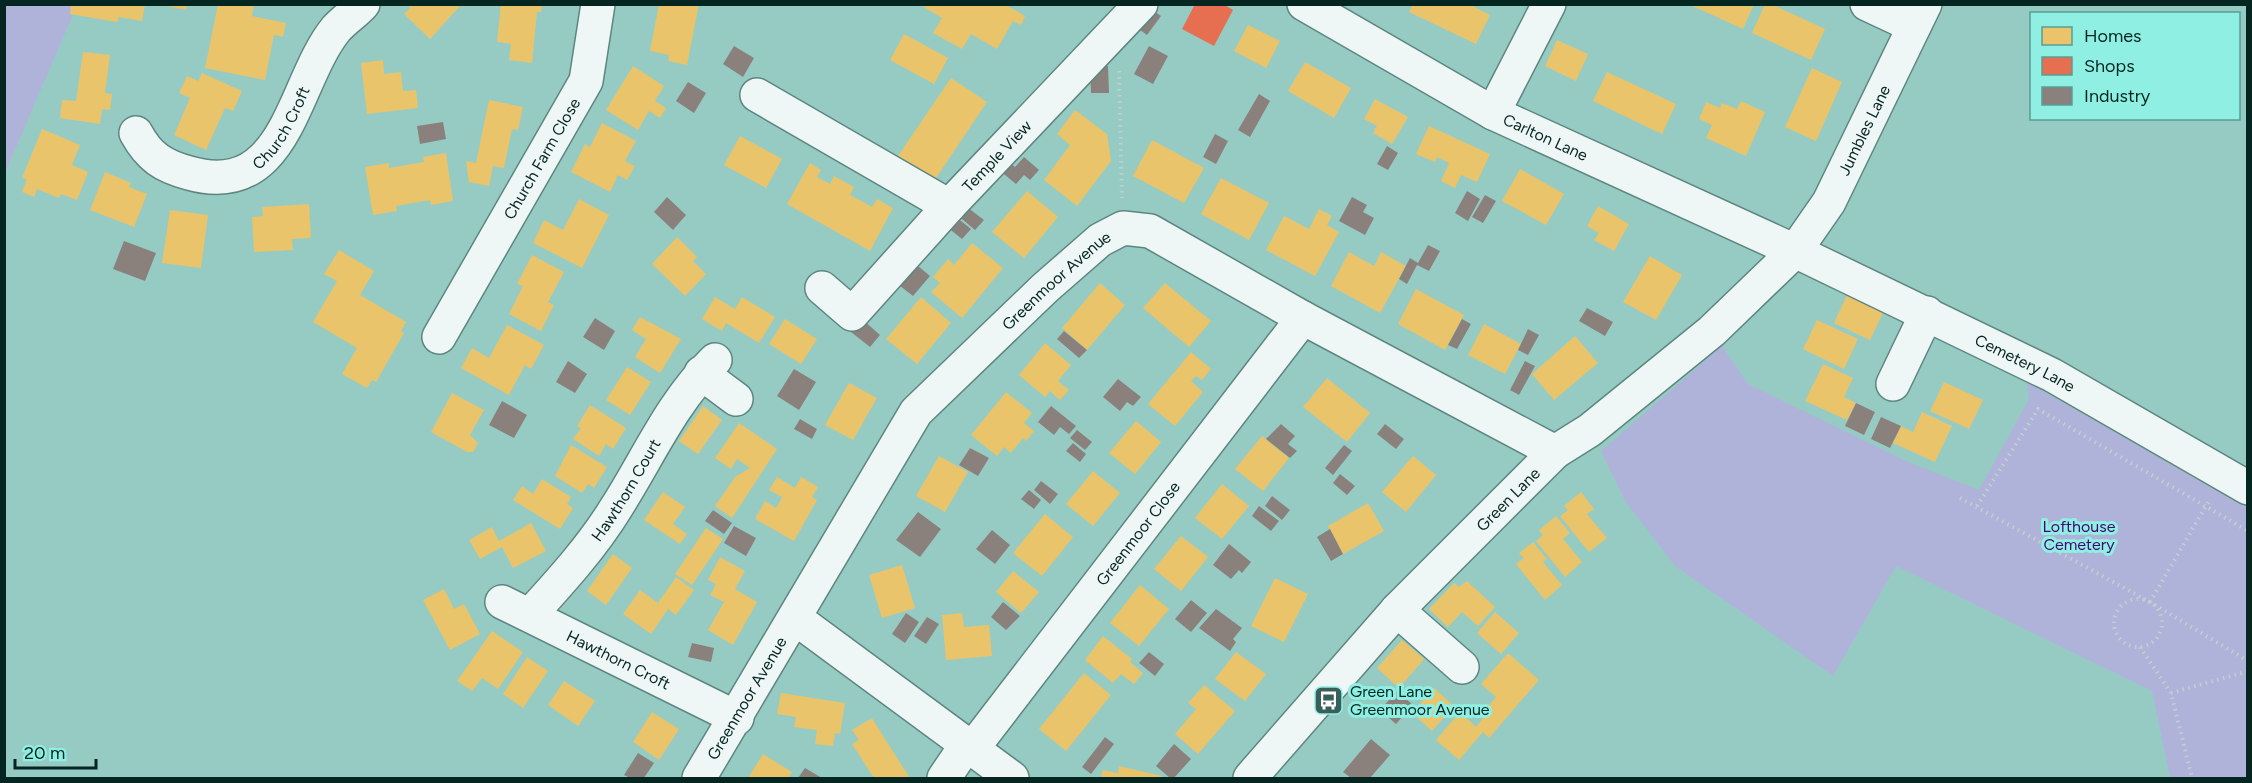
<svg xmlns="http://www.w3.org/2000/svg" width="2252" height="783" font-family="Figtree,sans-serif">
<rect width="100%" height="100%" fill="#96cbc4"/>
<path fill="#afb3da" d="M5,5h72l-72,168z
M1722,346l26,38 160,78 71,28 50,-91 -2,-17 220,126v270h-77l-18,-87 -256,-125 -63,110 -158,-110 -50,-65 -24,-50z"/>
<path fill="#e9c46a" d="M71,4h74l-3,17 -23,-4 -2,5 -47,-8z
M159,4h28l-1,6z
M218,4h36l-2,12 34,7 -3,14 -9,-2 -9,45 -60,-12z
M407,4h52l1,2 -30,33 -26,-25 6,-6z
M501,4h41l-1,8h-4l-5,51 -23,-3 2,-16 -14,-2z
M659,4h40l-12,61 -19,-4 1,-6 -19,-4z
M919,4h85l21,12 -4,9 -8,-4 -16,28 -26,-15 -9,15 -29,-16 9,-15z
M1413,4h56l21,11 -14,29 -67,-32z
M1688,4h66l-11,25z
M1765,4h6l54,25 -14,31 -59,-27z
M1248,25l32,16 -14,27 -32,-17z
M904,34l44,24 -14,26 -44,-24z
M1557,40l31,14 -12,27 -31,-15z
M83,52l27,3 -5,38 7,1 -2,16 -8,-1 -2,15 -40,-6 2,-18 14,1z
M383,60l1,14 17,-2 2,19 13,-1 2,18 -51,6 -6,-51z
M1305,62l46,26 -17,30 -46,-27z
M633,66l31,20 -9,15 11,7 -6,10 -11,-7 -11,19 -32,-20z
M1812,68l30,14 -26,59 -31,-14z
M1607,72l69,32 -14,30 -69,-33z
M202,73l40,18 -9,20 -8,-3 -19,42 -32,-15 16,-37 -11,-5 8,-17 11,5z
M951,78l36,24 -53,79 -36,-25z
M1375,99l33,18 -16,27 -19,-11 4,-7 -13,-7z
M489,100l34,7 -5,23 -6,-1 -8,39 -11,-2 -4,20 -20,-4 -3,-21 10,2z
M1741,101l24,11 -19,44 -40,-18 6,-13 -13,-6 7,-17 14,6 2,-5 15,6z
M1075,110l32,24 4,27 -34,45 -33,-26 26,-35 -13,-11z
M602,123l34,18 -11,20 10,5 -8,14 -9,-5 -8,17 -39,-20 14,-28 5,3z
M1429,126l61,28 -13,28 -16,-7 -6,13 -14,-7 8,-18 -12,-6 -2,5 -19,-8z
M42,129l38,16 -8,20 16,7 -11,28 -16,-6 -2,4 -22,-9 -3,8 -12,-5 5,-13 -5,-1z
M740,136l42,23 -16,29 -42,-23z
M1152,140l52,28 -20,35 -51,-27z
M446,153l7,48 -22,4 -1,-5 -34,6 1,5 -24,4 -8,-48 24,-4v5l35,-6 -1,-5z
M810,163l11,7 -4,7 13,7 4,-8 20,11 -4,8 22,12 5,-8 16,9 -23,43 -83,-47z
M1520,169l44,25 -18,31 -44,-24z
M105,172l26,11 -2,4 18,7 -13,33 -44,-17z
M1221,178l48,25 -20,37 -48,-26z
M1027,191l31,26 -34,41 -32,-26z
M579,199l30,16 -27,53 -49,-25 11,-23 19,10z
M309,204l2,34 -19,1 1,11 -39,2 -2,-35 11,-1 -1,-9z
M1598,206l31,18 -15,27 -20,-11 5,-7 -12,-7z
M1319,209l13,7 -5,9 12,7 -24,44 -49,-26 18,-34 25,13z
M170,210l38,5 -7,53 -39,-5z
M677,237l20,20 -4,4 13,13 -21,22 -33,-32z
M972,243l31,25 -41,50 -31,-26 9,-9 -7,-6 15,-18 6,6z
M339,250l35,21 -14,24 46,27 -5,9 3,2 -28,49 -4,-2 -5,8 -25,-14 15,-26 -44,-26 24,-41 -13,-7z
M1349,252l25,14 7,-14 25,14 -26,47 -49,-27z
M532,255l32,17 -16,30 6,3 -13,26 -32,-17 14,-28 -6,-2z
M1650,256l32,19 -26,45 -33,-18z
M1100,283l25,22 -38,45 -25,-22z
M1165,283l46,38 -22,26 -46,-39z
M1416,289l48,26 -19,35 -47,-26z
M1847,295l36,18 -13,27 -36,-17z
M715,297l20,12 7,-12 33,20 -16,26 -33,-20 -4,8 -20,-12z
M921,297l30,26 -34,41 -31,-25z
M640,317l41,22 -21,34 -25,-16 11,-18 -14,-9z
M785,319l32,20 -16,25 -32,-20z
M1817,320l41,19 -14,30 -41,-20z
M1484,324l37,20 -16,30 -37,-19z
M507,325l37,20 -13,24 -6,-4 -16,30 -48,-27 11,-20 17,10z
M1575,336l23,27 -44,37 -22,-26z
M1045,343l26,22 -13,16 11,9 -9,10 -10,-9 -5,6 -26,-22z
M1191,352l20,17 -9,11 -6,-4 -5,5 12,11 -28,34 -27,-22z
M1823,364l30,14 -9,19 12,6 -9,17 -42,-19z
M627,367l24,15 -21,33 -24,-15z
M1327,378l43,35 -23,29 -44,-35z
M1944,382l39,18 -14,29 -39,-18z
M849,383l28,15 -24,42 -28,-15z
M1006,392l26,21 -8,10 10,8 -8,10 -3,-3 -12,15 -7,-6 -7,9 -26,-21z
M452,393l32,17 -14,25 8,8 -5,9h-6l-36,-20z
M590,405l36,23 -13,21 -7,-5 -7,12 -26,-17 8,-11 -4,-2z
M703,406l19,14 -24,34 -19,-13z
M1922,412l30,14 -17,36 -42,-19 8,-17 12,6z
M1136,421l25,21 -26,32 -26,-21z
M739,423l38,26 -45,69 -17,-12 20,-29 15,-9 -13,-9 -6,10 -16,-11z
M1262,436l27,22 -26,33 -28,-22z
M571,445l36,22 -13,21 -6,-4 -6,9 -27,-17z
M939,456l29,16 -23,40 -29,-16z
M1413,456l23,19 -30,37 -24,-20z
M1093,471l27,22 -27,33 -27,-22z
M777,477l18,11 6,-11 17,10 -6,10 5,3 -23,41 -39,-22 10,-18 11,7 2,-3 4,-8 -13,-7z
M542,479l29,18 -4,7 6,4 -13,21 -47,-29 9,-14 11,8z
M1222,484l27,22 -27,33 -27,-21z
M663,492l22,15 -12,17 14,10 -7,10 -36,-24z
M1581,492l13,17 -7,5 20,24 -18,14 -29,-36 8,-6 -4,-4z
M1368,503l16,28 -41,23 -15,-28z
M1045,514l28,23 -31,39 -29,-23z
M1556,516l14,17 -7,6 19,23 -17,15 -29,-36 7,-6 -4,-5z
M531,523l15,28 -33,17 -11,-21 -22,12 -11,-19 23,-13 7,14z
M706,528l17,11 -31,46 -17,-11z
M1181,536l27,21 -27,34 -27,-22z
M1533,542l14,17 -4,3 19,23 -17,15 -29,-36 8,-6 -5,-5z
M613,554l19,14 -26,37 -19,-14z
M720,557l25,14 -10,18 22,13 -24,43 -25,-15 16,-28 -14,-7 6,-11 -8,-4z
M902,565l13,43 -33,10 -13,-43z
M1013,571l26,21 -18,21 -25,-21z
M676,577l18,13 -18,25 -8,-6 -17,25 -28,-20 17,-24 18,13z
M1275,578l33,16 -24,48 -33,-16z
M1467,581l28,26 -17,19 -16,-14 -14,15 -19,-18 25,-26 5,4z
M1140,585l29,24 -30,37 -29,-23z
M444,589l10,20 10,-5 16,30 -30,16 -27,-50z
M1495,612l24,21 -18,21 -24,-21z
M962,613l2,14 25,-2 3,31 -46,4 -4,-45z
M492,631l31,21 -25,37 -16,-11 -10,13 -15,-10z
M1103,636l29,23 -2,3 13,11 -9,11 -13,-10 -8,9 -28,-23z
M1402,640l22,19 -25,29 -22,-20z
M1236,652l30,22 -21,27 -30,-22z
M1508,653l31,27 -50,58 -6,-6 -24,28 -23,-20 24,-28 16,15 7,-9 -2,-3 15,-18 -15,-13z
M527,657l21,14 -25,37 -20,-14z
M1084,673l27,22 -45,56 -27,-22z
M564,681l31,20 -17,25 -30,-21z
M1204,685l31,26 -37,43 -23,-20 21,-25 -8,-6z
M1434,688l20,18 -22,25 -20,-18z
M781,693l64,10 -5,31 -5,-1 -2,13 -18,-2 2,-14 -23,-3 2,-10 -19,-3z
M652,712l27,17 -20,31 -26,-18z
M872,718l18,29 20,31h-36l-22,-34 7,-4 -7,-10z
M763,754l29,18 -4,6h-40z
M1119,766l43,10 -1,2h-60l2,-8 15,3z"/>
<path fill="#e76f51" d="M1195,4h28l10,6 -19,36 -32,-17z"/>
<path fill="#8a817c" d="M1149,8l12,8 -14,19 -11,-8z
M734,46l20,12 -11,19 -20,-13z
M1149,46l19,10 -15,28 -19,-10z
M1090,66h18l1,27h-18z
M688,82l18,11 -12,20 -18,-12z
M1259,94l11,7 -20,36 -12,-7z
M443,122l3,17 -26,5 -3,-18z
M1215,134l13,7 -12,23 -13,-7z
M1387,146l11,7 -10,17 -11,-6z
M1024,157l15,13 -9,10 -6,-5 -8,9 -17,-14 8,-9 8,6z
M1467,191l13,8 -12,22 -13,-8z
M1485,195l11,6 -13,22 -11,-6z
M667,197l19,18 -13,15 -19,-18z
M1352,197l15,8 -4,7 11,6 -9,17 -26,-14z
M963,204l21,16 -9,10 -20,-17z
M951,213l20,16 -9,10 -20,-16z
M124,241l32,12 -11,28 -32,-12z
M1428,245l12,6 -11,20 -12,-6 -10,19 -8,-5 11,-21 8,5z
M912,261l18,15 -17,20 -18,-14z
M1587,308l26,14 -8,14 -26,-15z
M595,318l20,13 -11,19 -21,-13z
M862,319l18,16 -10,12 -19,-15z
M1462,319l9,5 -14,25 -9,-4z
M1528,329l11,6 -11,20 -10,-5z
M1064,331l23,19 -8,8 -22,-19z
M568,361l19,13 -12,19 -19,-11z
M1525,361l10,5 -16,29 -9,-5z
M794,369l22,13 -17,28 -22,-14z
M1118,379l23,18 -8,9 -6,-4 -7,9 -17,-14z
M502,401l25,14 -13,23 -25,-13z
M1856,403l19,9 -11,23 -19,-9z
M1051,406l25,20 -7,8 -9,-7 -6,8 -16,-13z
M1881,417l20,9 -11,22 -19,-9z
M800,419l17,10 -5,10 -18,-10z
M1281,424l14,12 -7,8 9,7 -7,7 -24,-19z
M1385,424l19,15 -8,10 -19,-15z
M1077,430l15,12 -7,8 -15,-12z
M1073,443l13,11 -6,8 -14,-11z
M1344,445l8,6 -19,24 -8,-7z
M970,448l19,10 -11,18 -19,-11z
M1340,474l15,12 -8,9 -14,-12z
M1041,481l17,13 -8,10 -16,-14z
M1029,490l12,10 -7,9 -13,-10z
M1272,496l18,14 -8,10 -17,-14z
M1259,506l20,15 -8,10 -19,-15z
M713,510l19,13 -8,11 -19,-13z
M918,512l23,17 -21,28 -24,-17z
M734,526l22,12 -10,18 -22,-13z
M1330,529l13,25 -12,7 -14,-24z
M992,530l18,15 -15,19 -19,-15z
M1229,544l22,18 -9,11 -3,-3 -8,9 -18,-14z
M1191,600l16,13 -16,19 -16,-13z
M1003,602l17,14 -14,14 -15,-13z
M1216,609l26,19 -9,11 3,3 -6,9 -31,-23z
M906,613l13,9 -14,21 -13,-9z
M927,617l12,7 -13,20 -12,-8z
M692,643l22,5 -3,14 -23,-5z
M1149,652l15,12 -9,12 -16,-13z
M1397,691l16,14 -17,19 -16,-14z
M1105,737l9,7 -23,30 -9,-7z
M1371,739l19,16 -20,23h-19l-8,-6z
M1174,744l17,15 -17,19h-4l-14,-12z
M638,753l16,10 -10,15h-14l-6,-3z
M805,768l17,10h-24z"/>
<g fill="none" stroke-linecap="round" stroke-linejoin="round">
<defs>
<g id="minor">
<path id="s1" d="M1304,4l189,109 302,138 257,124 196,113"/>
<path d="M1867,4l47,22"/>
<path d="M757,95l192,111"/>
<path d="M1493,113l56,-109"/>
<path id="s2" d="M136,133c13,24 27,33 53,40 99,28 103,-90 147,-144 8,-9 19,-16 27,-25"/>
<path id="s3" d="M822,288l30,26 97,-108 192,-202"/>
<path id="s4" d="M439,337l147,-256 12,-77"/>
<path d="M701,373l35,26"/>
<path d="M1893,384l34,-71"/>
<path id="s5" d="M502,602l235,116"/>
<path d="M1397,610l65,57"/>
<path id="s6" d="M530,615c31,-34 62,-68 86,-107 32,-50 55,-105 99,-148"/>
<path d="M795,618l217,160"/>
<path id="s7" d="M972,749l331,-431"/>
<path id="s8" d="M699,778l217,-366 129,-124 55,-48 23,-12 27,3 153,87 252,134"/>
<path d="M944,778l23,-34"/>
</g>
<g id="major">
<path id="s9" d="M1250,778l147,-168 158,-158 35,-22 122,-99 83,-80 34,-49 96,-198"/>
</g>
</defs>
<use href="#minor" stroke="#5e8681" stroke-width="36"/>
<use href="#major" stroke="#5e8681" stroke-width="36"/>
<path stroke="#c0d1cf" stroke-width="4" stroke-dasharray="1.5 4.5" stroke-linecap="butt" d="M1119,71l3,127
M1960,498l190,104 98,59
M1977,506l61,-97 210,122
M2114 623a24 24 0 1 1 48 0a24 24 0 1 1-48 0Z
M2150,602l60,-103
M2140,647l31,46 21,85
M2171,693l77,-22"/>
<use href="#minor" stroke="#eff7f6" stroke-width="33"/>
<use href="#major" stroke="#eff7f6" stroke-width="33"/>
</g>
<defs>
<symbol id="bus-square" viewBox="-11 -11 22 22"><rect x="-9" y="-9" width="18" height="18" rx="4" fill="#385f5a" stroke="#8eefe2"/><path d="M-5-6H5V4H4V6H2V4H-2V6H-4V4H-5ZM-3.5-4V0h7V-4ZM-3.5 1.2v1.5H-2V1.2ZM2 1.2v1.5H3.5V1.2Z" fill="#fff"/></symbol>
</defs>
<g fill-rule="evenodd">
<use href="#bus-square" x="1312" y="684" width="33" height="33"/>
</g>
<g text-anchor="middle" stroke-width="6" stroke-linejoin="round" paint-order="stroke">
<g font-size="16" fill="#052521" stroke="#8eefe2">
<text dy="6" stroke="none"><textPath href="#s2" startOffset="184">Church Croft</textPath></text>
<text dy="6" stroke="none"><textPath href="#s9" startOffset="900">Jumbles Lane</textPath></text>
<text dy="6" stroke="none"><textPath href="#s1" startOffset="276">Carlton Lane</textPath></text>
<text dy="6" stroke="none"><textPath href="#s3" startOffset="254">Temple View</textPath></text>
<text dy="6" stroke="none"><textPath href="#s4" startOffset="206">Church Farm Close</textPath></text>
<text dy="6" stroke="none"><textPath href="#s8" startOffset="618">Greenmoor Avenue</textPath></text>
<text dy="6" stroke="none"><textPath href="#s1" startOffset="806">Cemetery Lane</textPath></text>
<text dy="6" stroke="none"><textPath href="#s6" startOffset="158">Hawthorn Court</textPath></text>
<text dy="6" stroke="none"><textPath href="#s9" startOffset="380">Green Lane</textPath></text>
<text dy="6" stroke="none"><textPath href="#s7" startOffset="272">Greenmoor Close</textPath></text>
<text dy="6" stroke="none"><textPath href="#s5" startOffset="130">Hawthorn Croft</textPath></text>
<text dy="6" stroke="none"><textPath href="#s8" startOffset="93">Greenmoor Avenue</textPath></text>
</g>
<g font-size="16" fill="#460371" stroke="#8eefe2">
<text x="2079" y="532">Lofthouse<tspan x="2079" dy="18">Cemetery</tspan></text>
</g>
<g font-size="16" fill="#052521" stroke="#8eefe2" text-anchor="start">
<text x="1350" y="697">Green Lane<tspan x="1350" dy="18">Greenmoor Avenue</tspan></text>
</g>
</g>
<rect width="2252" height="783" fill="none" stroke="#052521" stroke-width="12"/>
<rect x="2030" y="12" width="210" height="108" fill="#8eefe2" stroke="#579e95" stroke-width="1.5"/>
<rect x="2042" y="27" width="30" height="18" fill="#e9c46a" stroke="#579e95" stroke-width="1.5"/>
<text x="2084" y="42" font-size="18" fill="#052521">Homes</text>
<rect x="2042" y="57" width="30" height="18" fill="#e76f51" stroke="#579e95" stroke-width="1.5"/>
<text x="2084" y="72" font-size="18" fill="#052521">Shops</text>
<rect x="2042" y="87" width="30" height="18" fill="#8a817c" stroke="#579e95" stroke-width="1.5"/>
<text x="2084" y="102" font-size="18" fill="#052521">Industry</text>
<path d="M15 759v9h81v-9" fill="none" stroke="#052521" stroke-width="3"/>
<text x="24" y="759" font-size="18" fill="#052521" stroke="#8eefe2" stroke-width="4.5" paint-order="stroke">20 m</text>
</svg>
